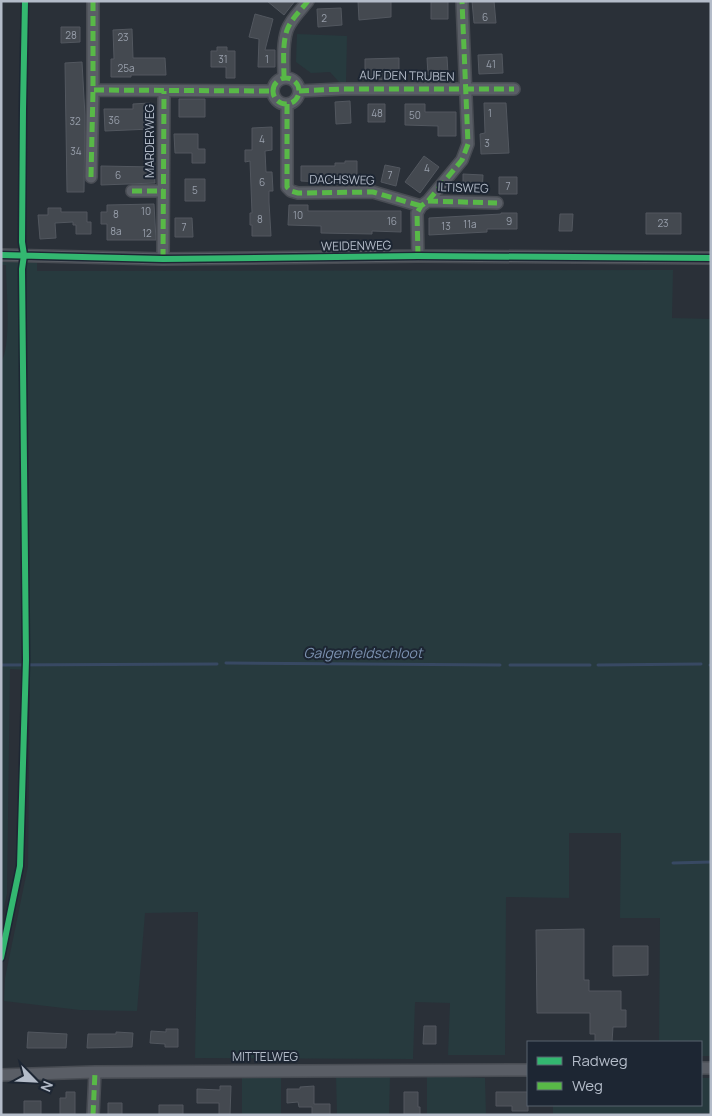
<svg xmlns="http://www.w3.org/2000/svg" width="712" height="1116" font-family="Manrope,sans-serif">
<rect width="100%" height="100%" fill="#2a3038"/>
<path fill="#273a3e" d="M297,34l50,2 -1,46h-7l-9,-10 -19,1 -15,-11z
M1,255h36v16l636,-1 -1,48 39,1v737h-10v-14h-42l1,-124h-40l1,-85h-52v65l-63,-1 -1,158h-57l2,-52 -35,-1 -2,57 -218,-1 3,-146 -53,1 -8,98 -57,-1 -76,-9 1,-23 23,-112 2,-196 -20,-1 -3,225 -6,25v-557c11,-17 5,-75 5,-97h-5z
M336,1075h54l-1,40h-52z
M242,1076h39v39h-39z
M427,1076l58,2 1,37h-59z
M701,1078h10v35l-158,2v-10h148z"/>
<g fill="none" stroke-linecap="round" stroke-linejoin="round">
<path stroke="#384963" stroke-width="3" d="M226,663l274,2
M1,665l216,-1
M510,665h80
M598,665l103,-1
M710,665h1
M673,863l38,-1"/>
</g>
<path fill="#444950" stroke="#52575f" d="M267,1h28l-11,14z
M358,1h33v16l-32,3z
M431,1h17v18h-17z
M472,1h22l2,22h-22z
M341,8l1,17 -24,2 -1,-18z
M255,14l18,5 -8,31h10v17h-17l1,-28 -10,-2z
M61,27h19v15l-19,1z
M132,29l1,29h32l1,17h-35v2h-20v-18h3l-1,-29z
M217,47h10v4h8v27h-9v-11h-15v-16h6z
M502,54l1,19 -24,1 -1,-19z
M447,57l1,17 -20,1 -1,-17z
M399,58v21l-34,1v-21z
M82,62l3,54 -1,76h-17l-2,-129z
M179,99h26v18h-26z
M350,101l1,22 -15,1 -1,-22z
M150,103l1,26 -46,2 -1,-22h29v-5z
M484,103h22l3,50 -28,1 -1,-20 5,-1z
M368,104h17v18h-17z
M405,104h20v8h31v24h-18v-10l-33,-1z
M272,127v23l-7,1 1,21h6l1,19h-4v11l2,34h-19v-11h-2v-12h2l-2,-52 -5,1v-12h7v-22z
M174,134h24v15h7v14h-13v-10h-17z
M424,156l15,11 -19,26 -15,-11z
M345,161h12v20h-10v2l-46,-2v-15h34v-3h10z
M385,165l15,3 -4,18 -15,-4z
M101,166l53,1 1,16 -54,2z
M463,174l20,1 -1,18 -19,-1z
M499,177h18v17h-18z
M185,179h20v22h-20z
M154,204l2,36h-49v-16h-6v-12h6v-7z
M289,205h19v6h93v21l-29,-1v3l-51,-1v-7l-33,-1z
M48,208h13v4h26v10h4v12h-15v-9h-3v-3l-18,1 1,15 -16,1 -2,-24h10z
M501,213h16v16h-30v3l-58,3v-17l72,-4z
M646,213h35v21h-35z
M560,214h13l-1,17h-13z
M175,218h17l1,19h-18z
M584,929v51h5v11h32v19h5v17h-13l-1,15h-17v-8h-5v-21h-53l-1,-83z
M613,946h35v29l-35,1z
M424,1026h12v18h-13z
M166,1029h12v18h-13v-3l-15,-1 1,-12 15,1z
M28,1032l39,2 -1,14h-39z
M116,1032l17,1 -1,14 -45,1 1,-14h28z
M220,1086h11l-1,29h-11v-12h-22v-14l23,1z
M314,1086v18h16v11h-18v-8h-13l-1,-5 -11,1v-14h13v-2z
M66,1092h9v23h-15v-17h6z
M404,1092h14v15h2v8h-16z
M496,1092h32v19h-16v-5h-16z
M24,1101h17v14h-17z
M108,1103h14v12h-14z
M159,1105h24v10h-24z"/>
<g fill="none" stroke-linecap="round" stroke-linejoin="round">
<defs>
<path id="street" d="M93,1v89l180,1
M284,78c0,-15 -2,-33 3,-48 4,-11 14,-20 21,-29
M273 91a13 13 0 1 1 26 0a13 13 0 1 1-26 0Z
M299,91l43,-2h172
M287,104v83l4,4 7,2 75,-1 48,14
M91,177l2,-87
M132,191h31
M428,201l69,2
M1,255l162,4 255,-3 293,2
M418,256l-1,-43 4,-7 7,-5 34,-41 6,-16 -6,-143
M163,259l1,-168
M701,1068h10
M1,1075l94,-3 433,-2
M93,1115l2,-43"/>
</defs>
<use href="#street" stroke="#484c53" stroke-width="14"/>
<use href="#street" stroke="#5a5e66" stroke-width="11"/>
<path stroke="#58b947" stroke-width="5" stroke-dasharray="10 5" stroke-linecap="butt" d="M93,1v89l180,1
M284,78c0,-15 -2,-33 3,-48 4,-11 14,-20 21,-29
M273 91a13 13 0 1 1 26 0a13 13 0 1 1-26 0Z
M299,91l43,-2h172
M287,104v83l4,4 7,2 75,-1 48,14
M91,177l2,-87
M132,191h31
M428,201l69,2
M418,256l-1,-43 4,-7 7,-5 34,-41 6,-16 -6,-143
M163,259l1,-168
M93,1115l2,-43"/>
<defs>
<path id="cycleway" d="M1,255l162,4 255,-3 293,2
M1,958l19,-92 6,-206 -4,-391 2,-14 -2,-13 1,-133 2,-108"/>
</defs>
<use href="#cycleway" stroke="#1d2633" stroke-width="9"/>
<use href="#cycleway" stroke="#33b770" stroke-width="6"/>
</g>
<g text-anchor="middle" stroke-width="4" stroke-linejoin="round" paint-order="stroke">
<g font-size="10" fill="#989fab">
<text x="485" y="21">6</text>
<text x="324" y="22">2</text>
<text x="71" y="39">28</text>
<text x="123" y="41">23</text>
<text x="223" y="63">31</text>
<text x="267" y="63">1</text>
<text x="491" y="68">41</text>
<text x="126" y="72">25a</text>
<text x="377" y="117">48</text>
<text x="490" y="117">1</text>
<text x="415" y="119">50</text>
<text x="114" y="124">36</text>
<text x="75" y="125">32</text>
<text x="262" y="143">4</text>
<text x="487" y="147">3</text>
<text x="76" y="155">34</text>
<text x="427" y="172">4</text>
<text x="118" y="179">6</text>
<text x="390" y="179">7</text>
<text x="262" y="186">6</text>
<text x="508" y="190">7</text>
<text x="195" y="194">5</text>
<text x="146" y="215">10</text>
<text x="116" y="218">8</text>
<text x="298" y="219">10</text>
<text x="260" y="223">8</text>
<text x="392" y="225">16</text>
<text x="509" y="225">9</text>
<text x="663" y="227">23</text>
<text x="470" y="228">11a</text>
<text x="446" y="230">13</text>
<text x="184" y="231">7</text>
<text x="116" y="235">8a</text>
<text x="147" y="237">12</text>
</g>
<g font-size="12" fill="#b4bcc9" stroke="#1d2633">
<text transform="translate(407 76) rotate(1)" y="4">AUF DEN TRUBEN</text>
<text transform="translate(150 141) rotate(-90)" y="4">MARDERWEG</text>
<text transform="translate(342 180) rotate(1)" y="4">DACHSWEG</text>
<text transform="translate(463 188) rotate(2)" y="4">ILTISWEG</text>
<text transform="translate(356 246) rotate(-1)" y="4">WEIDENWEG</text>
<text x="265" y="1061">MITTELWEG</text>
</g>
<g font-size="14" font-style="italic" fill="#7c92b1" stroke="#1d2633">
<text x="363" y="658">Galgenfeldschloot</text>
</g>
</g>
<rect width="712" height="1116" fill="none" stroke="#b4bcc9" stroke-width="5"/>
<rect x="527" y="1041" width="175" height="65" fill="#1d2633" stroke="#59626f"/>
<rect x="537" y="1057" width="25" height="8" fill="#33b770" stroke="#59626f"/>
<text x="572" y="1066" font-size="15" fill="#b4bcc9">Radweg</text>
<rect x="537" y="1082" width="25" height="8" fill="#58b947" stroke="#59626f"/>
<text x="572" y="1091" font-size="15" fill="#b4bcc9">Weg</text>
<g transform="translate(35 1081) rotate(114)" stroke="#1d2633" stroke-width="4" paint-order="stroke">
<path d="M0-4L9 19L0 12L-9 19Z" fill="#b4bcc9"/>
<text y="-8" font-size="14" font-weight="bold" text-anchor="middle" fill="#b4bcc9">N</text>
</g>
</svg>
